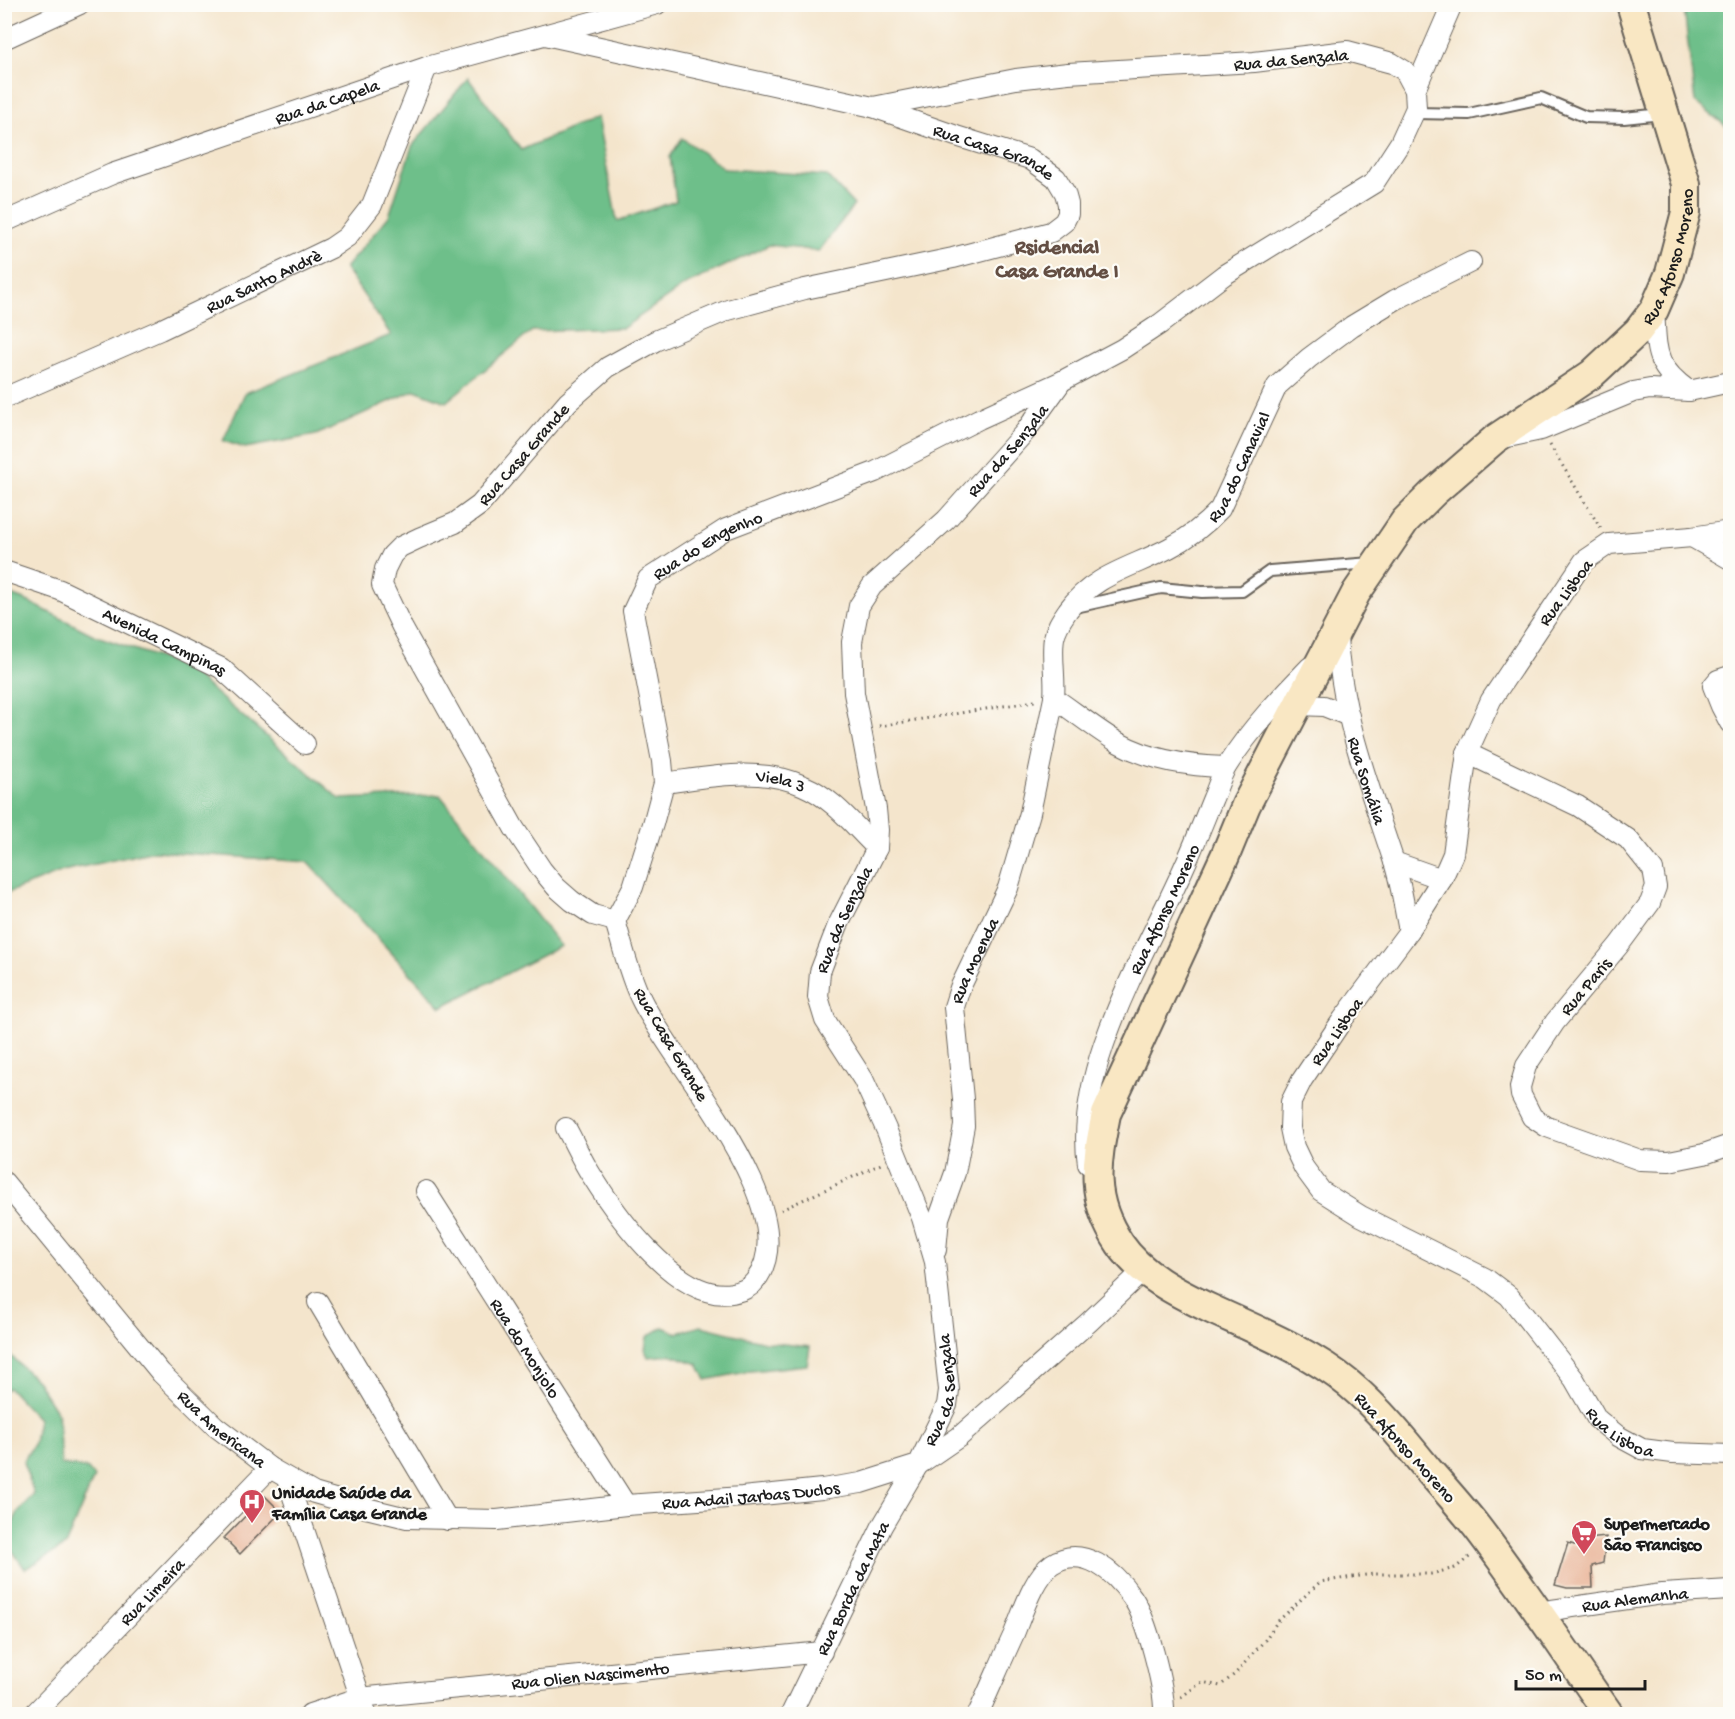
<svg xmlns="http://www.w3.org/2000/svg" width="1735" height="1719" font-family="'Gochi Hand',sans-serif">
<rect width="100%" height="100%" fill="#fdfcf7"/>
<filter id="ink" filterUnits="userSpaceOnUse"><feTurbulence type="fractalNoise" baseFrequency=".0167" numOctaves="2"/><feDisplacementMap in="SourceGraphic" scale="12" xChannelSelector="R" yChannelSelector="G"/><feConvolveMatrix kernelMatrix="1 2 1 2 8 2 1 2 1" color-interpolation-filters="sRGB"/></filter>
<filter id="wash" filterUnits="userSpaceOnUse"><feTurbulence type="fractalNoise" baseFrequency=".008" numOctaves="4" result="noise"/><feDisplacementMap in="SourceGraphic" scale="24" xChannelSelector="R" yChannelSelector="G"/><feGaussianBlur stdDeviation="1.35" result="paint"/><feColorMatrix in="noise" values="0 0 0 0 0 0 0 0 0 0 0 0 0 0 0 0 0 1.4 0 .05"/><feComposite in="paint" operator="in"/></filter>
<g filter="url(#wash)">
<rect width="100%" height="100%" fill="#f4e5cc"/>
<path fill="#6ebf8a" stroke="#456e53" stroke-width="1.5" d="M1690,5h40v124l-35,-27 -11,-93z
M468,78l53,72 76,-33 20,104 59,-20 -6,-44 12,-19 43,31 102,7 27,29 -35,46 -50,-6 -84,40 -62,43 -91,3 -86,71 -31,-12 -99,45 -71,13 -22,-7 22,-48 146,-58 -46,-67 44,-52 23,-70z
M5,593l22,8 67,34 91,32 155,132 100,-4 121,151 -120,61 -133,-145 -153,-11 -92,20 -58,23z
M701,1326l64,16 45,5 -3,18 -56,6 -45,9 -8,-16 -26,-9 -24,2 -3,-7 2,-13 16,-10 14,6z
M5,1336l4,18 28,27 21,33 3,50 27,5 6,8 -29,69 -40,23 -20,-29 13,-28 16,-18 -11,-32 11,-19 4,-24 -29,-31 -4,2z"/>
<g id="blocks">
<path fill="#e6aa8b" d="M265,1496l16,16 -41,42 -16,-16z
M1606,1537l-3,26 -11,3 1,22h-26l-12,-3 13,-42 16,5 3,-9z"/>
</g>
</g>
<g filter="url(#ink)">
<use href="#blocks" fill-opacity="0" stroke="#68625a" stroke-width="1.5"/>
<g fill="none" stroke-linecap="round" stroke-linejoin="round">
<defs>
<path id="lane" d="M1414,113l55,1 72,-16 45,19 38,1 38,-4
M1071,608l90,-20 41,4 40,-1 28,-20 101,-8"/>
<g id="street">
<path id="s1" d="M545,35l328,72 83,29 74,23 26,19 9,15 3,11v10l-4,8 -13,10 -98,26 -148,31 -77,21 -73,31 -47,26 -40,35 -88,103 -25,18 -36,15 -19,9 -8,8 -7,14 -3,16 20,42 112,201 28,42 14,17 16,14 21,14 22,6"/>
<path d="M4,39l76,-35"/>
<path d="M1415,90l35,-81"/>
<path id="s2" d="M4,222l108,-48 315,-107 230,-63"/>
<path d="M1654,310c3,41 -1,55 35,81"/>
<path id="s3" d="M4,398l156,-68 171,-82 16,-11 25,-32 55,-138"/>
<path d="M1503,438l38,-8 92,-38 17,-3 39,2 41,-9"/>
<path id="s4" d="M1730,531l-38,6 -83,7 -25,17 -93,139 -24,53 -14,101 -11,25 -33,52 -66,88 -41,61 -11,22 -1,26 4,19 10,21 17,23 40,25 124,62 24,18 65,83 23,40 21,17 24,13 31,4 57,2"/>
<path d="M1692,537l38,22"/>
<path id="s5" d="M4,571l56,19 161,78 84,76"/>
<path id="s6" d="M1337,634c3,78 32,152 56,225 8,23 11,48 16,72"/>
<path d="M1730,676l-12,4 -5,6 8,20 9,17"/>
<path d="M1054,698c22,15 43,32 65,45 33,18 70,23 107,24"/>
<path d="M1297,705l27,1 25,10"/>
<path d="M1467,753l111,53 50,33 25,31 3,17 -6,16 -31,42 -64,77 -29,44 -6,21 1,8 11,22 15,10 93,33 29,1 35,-7 26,-9"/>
<path id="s7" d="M664,783c46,-6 96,-17 140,3 29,12 51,41 73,62"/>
<path d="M1394,862l48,17"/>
<path id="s8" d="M615,921l18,-34 20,-63 11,-41 -2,-22 -29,-150 15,-32 78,-50 149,-57 104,-53 81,-37 62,-33 38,-25 64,-49 150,-92 26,-40 16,-35 -1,-18 -10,-19 -13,-8 -45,-12 -93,11 -186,11 -52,6 -143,28"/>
<path d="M566,1128c9,16 16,33 26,48 25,40 87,127 140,117 9,-2 17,-4 23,-12 55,-68 -85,-220 -114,-282 -12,-24 -18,-52 -26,-78"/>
<path id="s9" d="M1088,1164c-15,-97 59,-212 97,-299 10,-22 19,-45 28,-67 5,-11 8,-24 15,-34 23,-36 52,-66 82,-97"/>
<path id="s10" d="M4,1182l157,191 54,53 55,42 44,25 52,15 41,10 90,2 129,-15 116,-8 80,-8 39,-6 57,-18 41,-28 130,-115 55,-52"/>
<path id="s11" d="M426,1191l200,314"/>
<path id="s12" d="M936,1250l3,-32 16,-45 9,-47 -1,-27 -9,-92 6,-19 48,-100 22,-75 24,-115c2,-19 -3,-42 0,-60 2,-11 8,-19 14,-28 25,-35 65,-43 101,-62 20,-10 36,-23 51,-39l57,-123 32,-28 43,-32 43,-26 76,-38"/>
<path d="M318,1302l130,218"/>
<path d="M287,1479l79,235"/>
<path id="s13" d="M1538,1612l124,-18 68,-4"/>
<path id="s14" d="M34,1714l236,-246"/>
<path id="s15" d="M310,1714l49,-16 463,-46"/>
<path id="s16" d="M791,1714l91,-188 36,-61 29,-60 2,-15 -14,-128 -13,-44 -36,-89 -23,-50 -38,-59 -7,-23 2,-25 18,-47 39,-77 1,-18 -2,-21 -22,-116 -2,-51 7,-36 13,-20 74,-66 79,-88 34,-47"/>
<path d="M978,1714c12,-26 23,-52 35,-78 9,-21 20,-59 39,-72 31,-20 63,8 80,33 15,21 33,91 32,117"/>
</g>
<g id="secondary">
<path id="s17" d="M1609,1714c-44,-62 -86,-127 -133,-188 -15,-19 -31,-37 -47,-55 -25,-31 -49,-61 -80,-87 -38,-32 -93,-54 -138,-75 -34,-16 -70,-34 -91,-65 -31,-46 -24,-80 -14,-130l119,-258 21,-51 110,-212 49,-72 28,-28 62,-54 97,-65 46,-43 16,-21 16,-37 16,-61v-28l-55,-180"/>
</g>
</defs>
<use href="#lane" stroke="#68625a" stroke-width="14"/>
<use href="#street" stroke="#68625a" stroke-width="22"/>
<use href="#secondary" stroke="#68625a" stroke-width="32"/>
<path stroke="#68625a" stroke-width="3" stroke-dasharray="1.5 4.5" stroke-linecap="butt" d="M1550,445l51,84
M879,726l156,-25
M781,1210l100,-46
M1181,1697l21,-15 18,4 15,-12 30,-34 12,-18 43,-40 53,-8h58l24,-6 17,-13"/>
<use href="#lane" stroke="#fff" stroke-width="10"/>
<use href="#street" stroke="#fff" stroke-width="20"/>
<use href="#secondary" stroke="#f9e7c3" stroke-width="28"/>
</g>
</g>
<defs>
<symbol id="hospital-pin" viewBox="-11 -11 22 30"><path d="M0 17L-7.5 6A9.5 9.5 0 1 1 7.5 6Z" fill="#d1495b" stroke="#fdfcf7"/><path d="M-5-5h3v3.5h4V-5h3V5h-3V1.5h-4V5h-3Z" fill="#fff"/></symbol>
<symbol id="supermarket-pin" viewBox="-11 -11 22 30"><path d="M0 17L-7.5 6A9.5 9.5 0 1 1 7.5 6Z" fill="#d1495b" stroke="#fdfcf7"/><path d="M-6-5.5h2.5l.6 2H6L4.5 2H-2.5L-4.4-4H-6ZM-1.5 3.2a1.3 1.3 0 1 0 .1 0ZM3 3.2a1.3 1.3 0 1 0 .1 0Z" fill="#fff"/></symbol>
</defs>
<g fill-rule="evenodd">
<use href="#hospital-pin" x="237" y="1487" width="30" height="40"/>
<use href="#supermarket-pin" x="1569" y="1518" width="30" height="40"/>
</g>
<g text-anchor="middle" stroke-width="4.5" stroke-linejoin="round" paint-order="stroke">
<g font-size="18" fill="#1c1c1c" stroke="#fdfcf7">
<text transform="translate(1291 59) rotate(-5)" y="6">Rua da Senzala</text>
<text dy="6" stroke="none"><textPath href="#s2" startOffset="345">Rua da Capela</textPath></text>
<text dy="6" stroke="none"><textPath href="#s1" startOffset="465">Rua Casa Grande</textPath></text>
<text dy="6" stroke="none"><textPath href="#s17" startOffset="1876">Rua Afonso Moreno</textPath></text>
<text dy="6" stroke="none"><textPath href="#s3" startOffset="285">Rua Santo Andrè</textPath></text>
<text dy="6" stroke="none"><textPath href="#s16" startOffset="1404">Rua da Senzala</textPath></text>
<text transform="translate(523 454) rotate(-49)" y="6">Rua Casa Grande</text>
<text dy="6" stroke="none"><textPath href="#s12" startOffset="896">Rua do Canavial</textPath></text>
<text dy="6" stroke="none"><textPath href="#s8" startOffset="426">Rua do Engenho</textPath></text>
<text transform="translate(1565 592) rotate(-53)" y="6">Rua Lisboa</text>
<text dy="6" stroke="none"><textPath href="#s5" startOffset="176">Avenida Campinas</textPath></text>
<text dy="6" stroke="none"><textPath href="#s6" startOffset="150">Rua Somália</textPath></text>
<text dy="6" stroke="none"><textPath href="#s7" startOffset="118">Viela 3</textPath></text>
<text dy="6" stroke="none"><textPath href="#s9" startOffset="270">Rua Afonso Moreno</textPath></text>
<text dy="6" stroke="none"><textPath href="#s16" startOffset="864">Rua da Senzala</textPath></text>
<text dy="6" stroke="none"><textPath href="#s12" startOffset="298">Rua Moenda</textPath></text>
<text transform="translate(1585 986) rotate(-50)" y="6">Rua Paris</text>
<text transform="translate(1336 1031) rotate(-55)" y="6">Rua Lisboa</text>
<text transform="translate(672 1044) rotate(59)" y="6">Rua Casa Grande</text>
<text dy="6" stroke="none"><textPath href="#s11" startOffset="186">Rua do Monjolo</textPath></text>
<text dy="6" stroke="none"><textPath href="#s16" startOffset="360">Rua da Senzala</textPath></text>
<text dy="6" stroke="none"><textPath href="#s4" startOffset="1268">Rua Lisboa</textPath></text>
<text dy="6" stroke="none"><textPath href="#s10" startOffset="330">Rua Americana</textPath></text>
<text transform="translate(1406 1447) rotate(48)" y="6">Rua Afonso Moreno</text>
<text dy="6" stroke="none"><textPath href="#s10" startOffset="884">Rua Adail Jarbas Duclos</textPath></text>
<text dy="6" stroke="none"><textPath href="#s16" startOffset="140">Rua Borda da Mata</textPath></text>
<text dy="6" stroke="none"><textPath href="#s14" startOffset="170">Rua Limeira</textPath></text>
<text dy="6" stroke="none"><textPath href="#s13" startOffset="98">Rua Alemanha</textPath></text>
<text dy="6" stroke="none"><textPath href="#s15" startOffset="284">Rua Olien Nascimento</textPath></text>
</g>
<g font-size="18" font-weight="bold" fill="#1c1c1c" stroke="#fdfcf7" text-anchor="start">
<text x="272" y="1498">Unidade Saúde da<tspan x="272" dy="21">Família Casa Grande</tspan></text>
<text x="1604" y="1529">Supermercado<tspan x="1604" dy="21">São Francisco</tspan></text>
</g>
<g font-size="21" font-weight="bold" fill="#634e43" stroke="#fdfcf7">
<text x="1057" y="253">Rsidencial<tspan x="1057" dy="24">Casa Grande I</tspan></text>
</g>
</g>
<rect width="1735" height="1719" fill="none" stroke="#fdfcf7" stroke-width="24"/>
<path d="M1516 1680v9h129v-9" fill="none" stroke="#1c1c1c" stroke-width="3"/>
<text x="1525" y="1680" font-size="18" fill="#1c1c1c" stroke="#fdfcf7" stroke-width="4.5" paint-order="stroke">50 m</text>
</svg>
